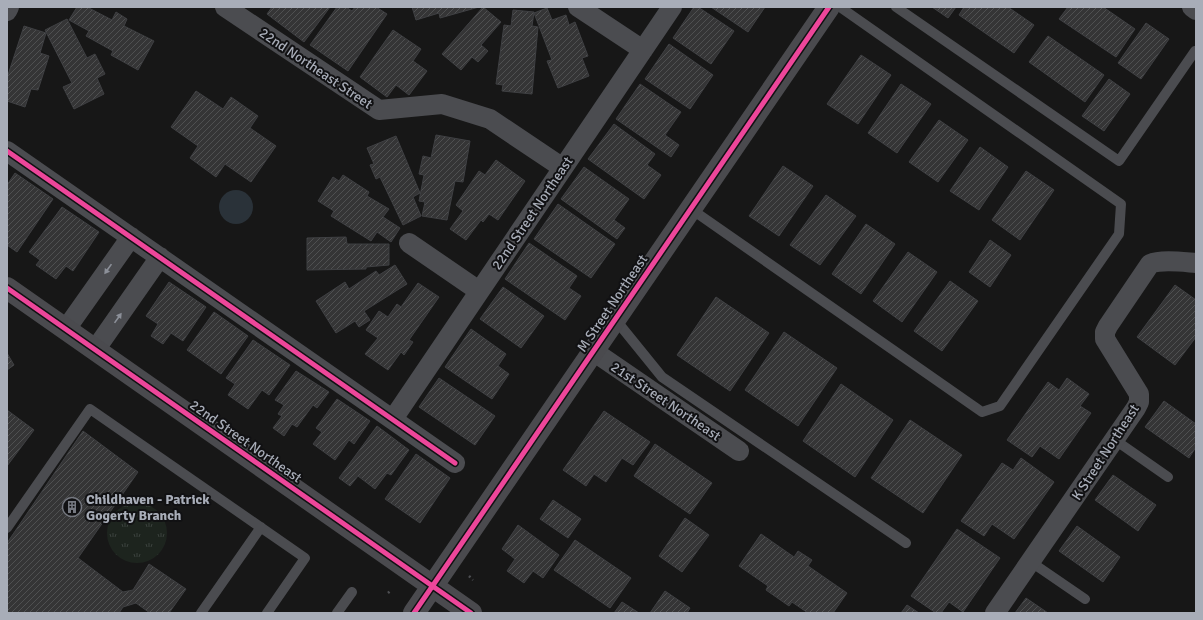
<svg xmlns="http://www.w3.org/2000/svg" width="1203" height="620" font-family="Signika,sans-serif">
<defs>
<pattern id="park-tufts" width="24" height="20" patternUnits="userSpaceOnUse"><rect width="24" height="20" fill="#1d241e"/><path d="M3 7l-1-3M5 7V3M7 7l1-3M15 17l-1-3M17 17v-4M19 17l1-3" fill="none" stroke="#3b413d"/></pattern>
<pattern id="building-hatch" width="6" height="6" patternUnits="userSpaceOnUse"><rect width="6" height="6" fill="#353536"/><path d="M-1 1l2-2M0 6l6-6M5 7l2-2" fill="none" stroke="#4f5051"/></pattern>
</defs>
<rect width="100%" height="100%" fill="#171717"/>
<path fill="url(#park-tufts)" d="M107 533a30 30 0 1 1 60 0a30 30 0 1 1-60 0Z"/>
<path fill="#2a3239" d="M219 207a17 17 0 1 1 34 0a17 17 0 1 1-34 0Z"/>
<path fill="url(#building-hatch)" stroke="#3f4043" d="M77,7h10l25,13 4,-8 11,7 -3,7 30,15 -16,29 -27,-15 2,-4 -27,-15 3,-5 -20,-11z
M272,7h58l-26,35 -37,-28z
M337,7h9l6,4 3,-4h21l11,7 -39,57 -38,-26z
M412,7h67l-39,11 -1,-5 -23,7z
M483,7l18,15 -20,23 7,6 -10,11 -6,-5 -11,13 -19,-16z
M694,7h4l36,24 -23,33 -38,-26z
M711,7h54l-17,25z
M932,7h24l-8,11z
M964,7h44l26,18 -20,28 -55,-38z
M1068,7h35l32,22 -19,28 -57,-38z
M547,8l5,12 14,-5 3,10 6,-3 13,34 -6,2 7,18 -31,12 -11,-27 5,-1 -18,-47z
M513,10l21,2 -2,14 6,1 -6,67 -30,-3 1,-6 -7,-1 8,-59 7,1z
M67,19l20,39 8,-4 10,20 -8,4 7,16 -30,15 -11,-22 9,-4 -27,-53z
M1146,23l23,16 -28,40 -23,-16z
M24,26l22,7 -6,20 9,3 -11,34 -7,-1 -6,18 -18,-6v-23z
M393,30l28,19 -8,12 14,10 -18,24 -13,-10 -9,12 -27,-20z
M1048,36l56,39 -19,27 -56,-40z
M669,44l44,31 -23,34 -45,-30z
M861,55l30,20 -33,49 -31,-20z
M1109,79l21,15 -26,37 -22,-15z
M640,84l41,28 -16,23 14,10 -8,12 -55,-38z
M901,84l30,20 -34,49 -29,-20z
M196,91l27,18 8,-12 27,19 -8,12 26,18 -25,36 -26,-18 -9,13 -26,-19 8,-12 -27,-19z
M939,120l29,20 -30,42 -29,-20z
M614,124l41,30 -8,11 14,10 -17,24 -56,-40z
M436,135l34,6 -7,41 -8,-1 -8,39 -25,-4 3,-14 -6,-1 5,-26 -5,-1 4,-18 8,2z
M396,136l24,57 -7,4 8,19 -18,9 -23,-48 -4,2 -6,-14 4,-1 -7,-16z
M980,147l28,20 -29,43 -29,-19z
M496,160l29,21 -27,39 -9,-6 -6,8 -2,-2 -15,20 -16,-11 13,-18 -7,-6 23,-34 6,4z
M783,166l30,20 -34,50 -30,-20z
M584,167l45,32 -15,21 11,8 -8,11 -56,-40z
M1026,171l28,19 -34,50 -28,-20z
M15,173l38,26 -36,53 -10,-7v-60z
M343,175l26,17 -2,4 22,13 -6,8 17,11 -9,14 -14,-10 -6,9 -40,-25 3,-5 -16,-10 15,-24 6,4z
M826,195l30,21 -36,49 -30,-20z
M558,204l57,40 -24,34 -57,-39z
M62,207l37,25 -26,39 -7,-5 -10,13 -20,-14 4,-5 -11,-8z
M866,224l29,20 -34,50 -29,-20z
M346,237l1,7h42v21l-23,2v2l-59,1v-32z
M990,240l21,15 -21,32 -21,-15z
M529,243l48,33 -8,12 12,8 -16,24 -60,-41z
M908,252l29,20 -35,50 -29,-21z
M395,265l12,19 -43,27 6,9 -11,7 -4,-6 -19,12 -20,-32 29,-19 4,7 27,-18 3,4z
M950,281l28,20 -36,50 -28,-20z
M169,282l37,25 -23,34 -12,-8 -8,11 -12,-8 7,-12 -12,-8z
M418,283l21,14 -30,43 4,2 -9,13 -3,-3 -13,18 -23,-16 13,-16 -12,-8 13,-19 9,6 9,-13 4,3z
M1175,285l21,15v37l-21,28 -38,-28z
M503,287l41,29 -23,32 -41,-29z
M716,297l53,36 -39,58 -53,-36z
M214,312l34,24 -27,38 -34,-24z
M471,329l35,25 -8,12 11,8 -17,25 -47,-32z
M784,332l53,36 -39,58 -53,-36z
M253,340l37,25 -21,30 -7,-5 -14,19 -20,-14 7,-11 -9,-6z
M7,353l7,12 -7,5z
M296,371l33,21 -12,16 -4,-3 -16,22 -5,-3 -8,12 -11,-8 9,-12 -4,-2 6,-9 -9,-5z
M439,378l56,38 -20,29 -56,-38z
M1067,378l22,16 -9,12 11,7 -32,46 -19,-13 -8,11 -25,-17 41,-58 11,8z
M841,384l52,36 -38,57 -52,-36z
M337,399l33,22 -16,23 -5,-4 -14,20 -22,-16 9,-12 -6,-4z
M1164,401l32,23v23l-7,11 -44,-31z
M7,410l27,20 -27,36z
M604,411l46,31 -17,23 -11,-7 -16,24 -12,-8 -8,12 -23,-16z
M910,420l52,35 -39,58 -52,-35z
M377,426l32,24 -18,25 -4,-2 -12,16 -17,-13 -8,10 -11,-8z
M83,431l55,41 -60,86 45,34 10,-2 16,-26 37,25 -17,24h-19l-14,-10 -13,4 -4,6h-112v-70z
M655,444l57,39 -22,31 -56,-38z
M416,454l34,24 -30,45 -35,-24z
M1021,458l33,24 -40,57 -22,-15 -8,12 -23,-15 41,-58 11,7z
M1113,475l43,30 -18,26 -43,-31z
M553,500l28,19 -13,19 -28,-19z
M685,518l24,17 -27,37 -23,-16z
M518,525l41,30 -16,23 -10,-7 -9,12 -17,-12 8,-12 -13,-10z
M1077,526l43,31 -17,25 -44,-31z
M957,529l43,29 -37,54 -14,-10 -8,11h-5l-25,-17z
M761,534l33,23 4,-6 14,9 -4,6 39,27 -14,20h-25l-16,-11 -3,4 -23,-16 2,-4 -29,-20z
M575,540l56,38 -21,30 -56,-38z
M665,591l25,17 -3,5h-37z
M1026,598l22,15h-33z
M622,602l17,11h-25z
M907,605l12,8h-18z"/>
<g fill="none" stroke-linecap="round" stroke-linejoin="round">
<path stroke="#4d4e52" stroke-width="2.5" stroke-dasharray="2 3" stroke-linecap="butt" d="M469,576l4,4
M388,593l3,-3"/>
<path stroke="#4b4c50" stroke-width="10" d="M896,7l223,154 76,-110
M691,209l291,203 18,-6 119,-172 2,-30 -281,-197
M615,319l47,58 244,166
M1115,440l53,37
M7,528l83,-119 215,149 -38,55
M1031,562l54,37
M201,613l60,-86
M337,613l15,-21"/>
<path stroke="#4b4c50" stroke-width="20" d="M225,7l154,103 63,-6 48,15 73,49
M578,7l65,43
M1192,7l4,3
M7,11l2,-4
M7,151l448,312
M409,243l70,48
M66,329l65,-92
M95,350l65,-93
M593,351l146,100
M393,419l279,-412
M995,613l141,-205 3,-6v-8l-34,-55v-7l3,-6 42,-62c11,-5 33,-2 46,-1"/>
<path stroke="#4a4a4e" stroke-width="22" d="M7,288l464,325
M414,613l415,-606"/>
<defs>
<path id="cycleway" d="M7,151l448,312
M7,288l464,325
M414,613l415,-606"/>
</defs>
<use href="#cycleway" stroke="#111113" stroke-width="8"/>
<use href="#cycleway" stroke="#ed469a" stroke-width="5"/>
</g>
<defs><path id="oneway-solid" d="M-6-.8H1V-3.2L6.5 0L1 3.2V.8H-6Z"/></defs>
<g fill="#8c9099">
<use href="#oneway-solid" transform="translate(108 269) rotate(125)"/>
<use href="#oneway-solid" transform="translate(118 318) rotate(-55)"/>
</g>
<defs>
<symbol id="building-ring" viewBox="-11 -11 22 22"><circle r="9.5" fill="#111113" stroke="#757880" stroke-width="1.5"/><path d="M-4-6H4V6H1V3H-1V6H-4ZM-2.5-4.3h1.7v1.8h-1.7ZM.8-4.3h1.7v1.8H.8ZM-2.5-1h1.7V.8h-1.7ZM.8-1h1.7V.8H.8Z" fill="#757880"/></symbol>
</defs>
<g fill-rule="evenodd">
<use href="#building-ring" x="61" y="496" width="22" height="22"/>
</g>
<g text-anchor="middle" stroke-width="4" stroke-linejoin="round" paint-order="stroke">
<g font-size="14" fill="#a8adb8" stroke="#111113">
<text transform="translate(316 68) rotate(34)" y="5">22nd Northeast Street</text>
<text transform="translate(532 213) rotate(-56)" y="5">22nd Street Northeast</text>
<text transform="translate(612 303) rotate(-56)" y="5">M Street Northeast</text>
<text transform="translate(666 401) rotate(34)" y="5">21st Street Northeast</text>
<text transform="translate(246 441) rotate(35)" y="5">22nd Street Northeast</text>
<text transform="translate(1105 452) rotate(-57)" y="5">K Street Northeast</text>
</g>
<g font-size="14" font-weight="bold" fill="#a8adb8" stroke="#111113" text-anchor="start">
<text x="86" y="504">Childhaven - Patrick<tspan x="86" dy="16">Gogerty Branch</tspan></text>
</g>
</g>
<rect width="1203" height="620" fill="none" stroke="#a8adb8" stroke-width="16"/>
</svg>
